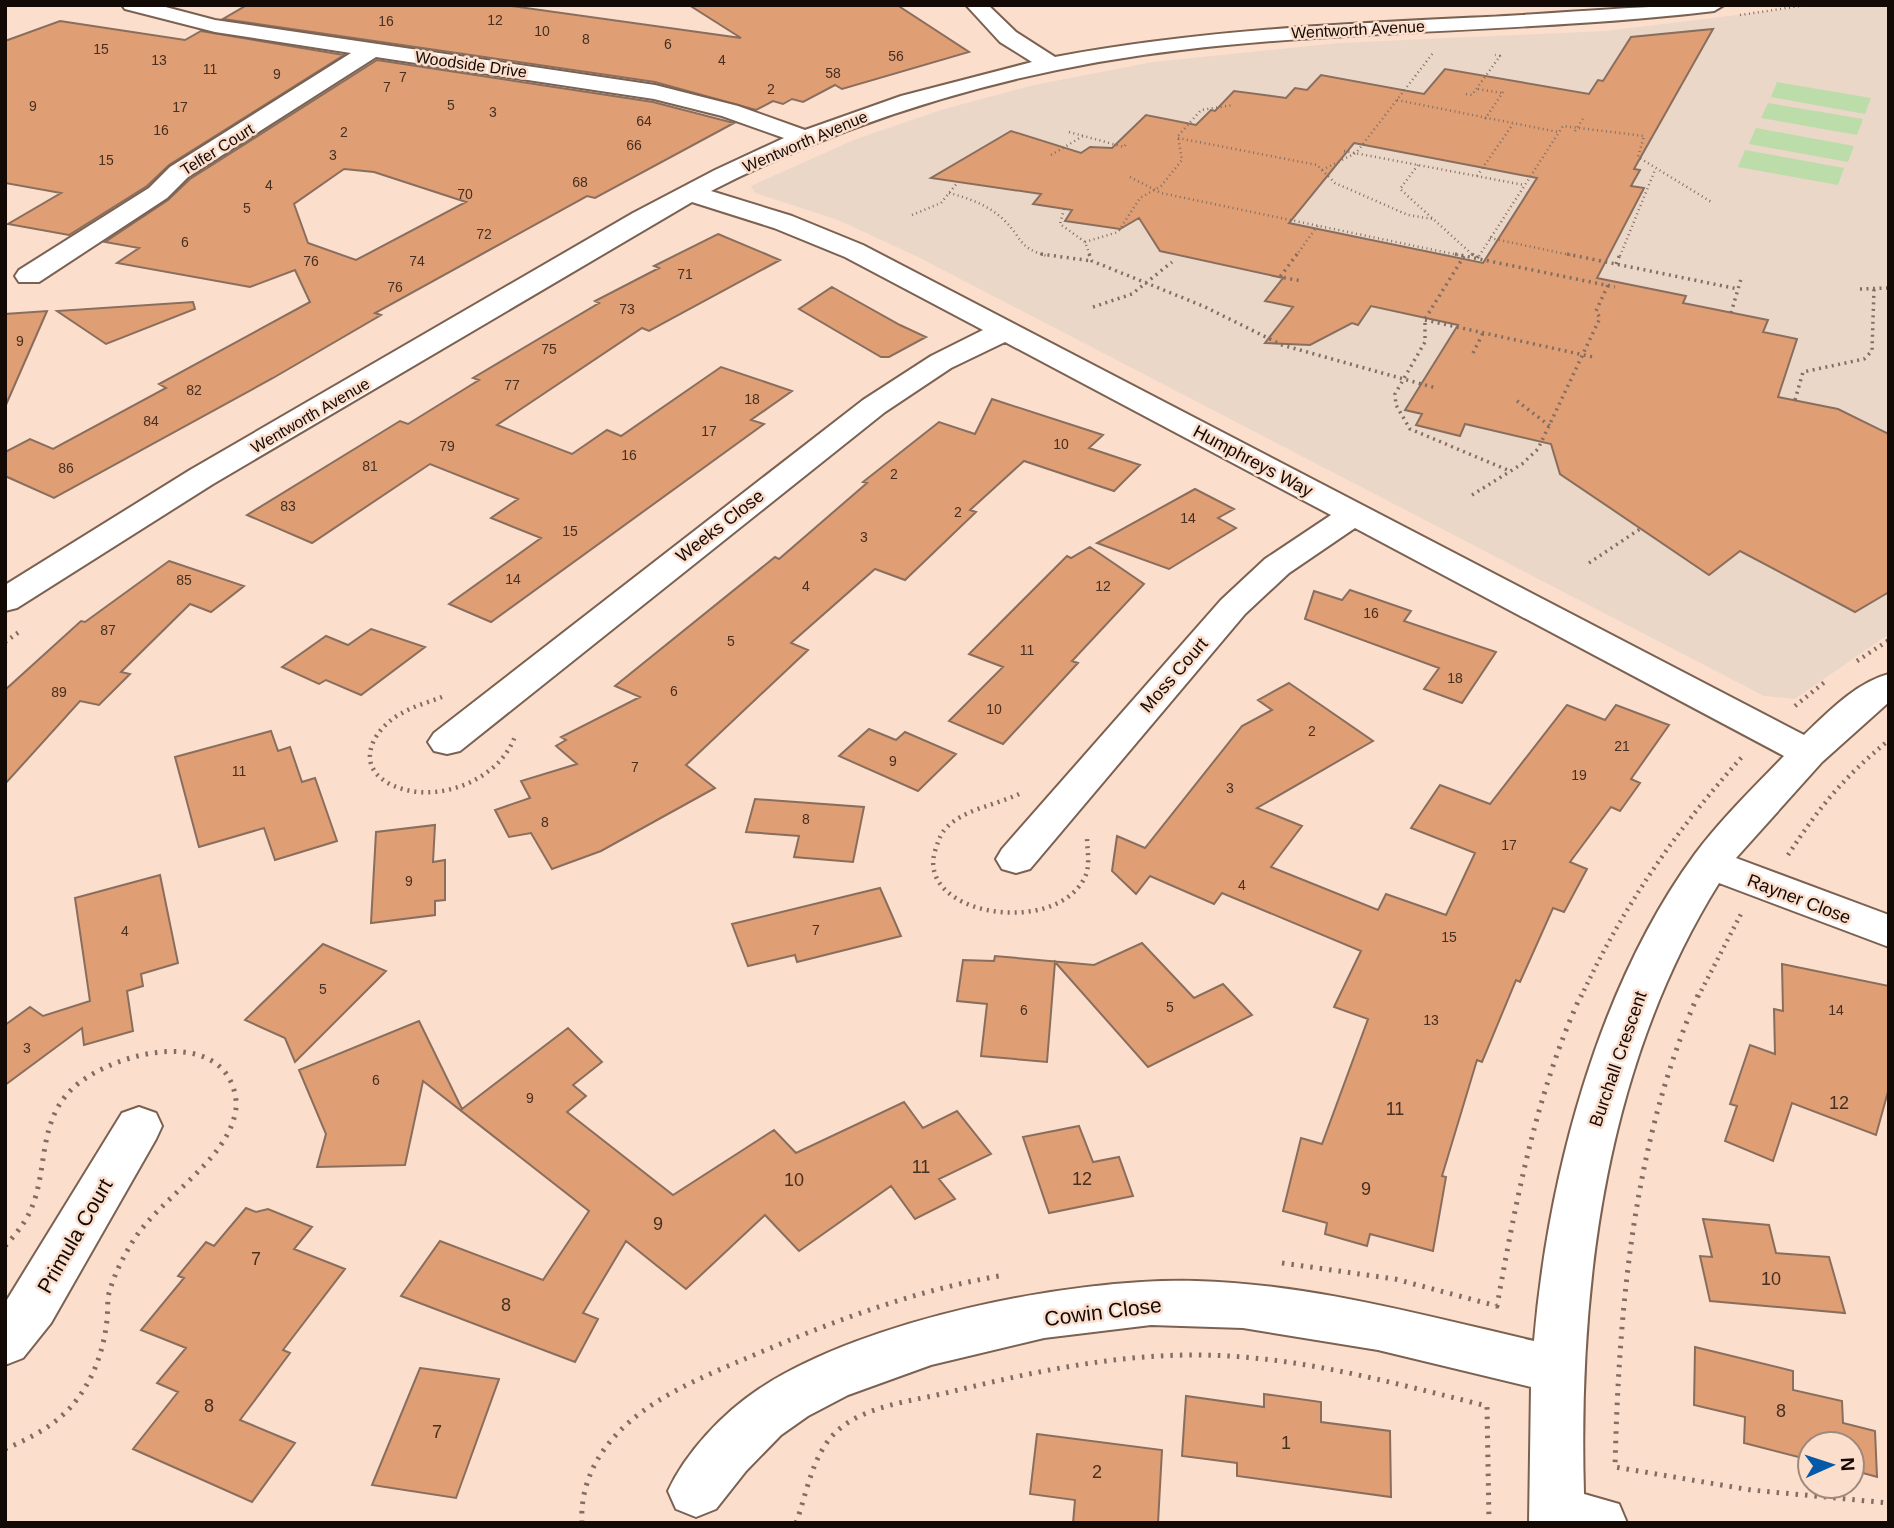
<svg xmlns="http://www.w3.org/2000/svg" width="1894" height="1528" font-family="Arial,sans-serif">
<rect width="100%" height="100%" fill="#fcdecc"/>
<path fill="#ebd7c8" d="M1819,5h70v629l-94,65 -31,-3 -846,-439 -80,-37 -83,-27 -4,-7 105,-47 88,-30 90,-24 119,-23 186,-19 266,-12z"/>
<path fill="#bcdcaa" d="M1777,82l94,16 -6,16 -94,-17z
M1768,103l95,16 -6,16 -96,-17z
M1756,128l98,18 -6,16 -99,-18z
M1745,150l99,18 -6,17 -100,-18z"/>
<path fill="#df9e74" stroke="#896e5e" stroke-width="2" fill-rule="evenodd" d="M247,5h258l236,33 -52,-33h208l72,47 -127,37 -7,-4 -32,17 -11,-3 -9,5 -10,-3 -17,9 -101,-28 -432,-63z
M60,21l125,19 16,-9 143,24 -175,110 -22,21 -78,49 -61,-11 53,-31 -56,-10v-142z
M1713,29l-79,140 6,1 -9,16 13,2 -47,90 89,18 -3,7 85,17 -5,12 34,7 -19,58 60,12 51,25v158l-34,20 -115,-61 -31,24 -149,-101 -9,-30 -86,-20 -5,12 -44,-11 6,-11 -17,-4 53,-85 -87,-19 -13,19 -6,-2 -42,22 -45,-2 28,-36 -28,-6 18,-23 -123,-27 -21,-33 -19,11 -55,-8 7,-11 -39,-6 8,-10 -110,-16 80,-47 70,22 9,-6 22,1 34,-33 50,10 15,-15 4,1 19,-20 52,7 9,-10 12,2 14,-15 103,19 21,-25 144,25 9,-14 5,1 28,-44zM1354,143l183,35 -54,85 -194,-40z
M377,60l276,42 81,21 -139,75 -8,-2 -105,58 -107,59 6,2 -108,63 -219,120 -49,-22v-24l25,-13 23,10 113,-61 -7,-4 151,-82 -15,-32 -45,17 -133,-24 22,-15 -34,-6 63,-42 22,-21zM344,169l30,3 92,30 -110,58 -48,-17 -14,-39z
M718,234l62,26 -131,71 -7,-3 -145,97 75,29 35,-24 14,6 100,-69 71,24 -41,29 13,4 -273,198 -42,-18 92,-66 -50,-20 27,-19 -88,-35 -118,79 -65,-28 153,-94 8,3 71,-44 -6,-2 126,-75 -4,-2 64,-33 -5,-2z
M832,287l68,38 26,12 -37,20h-8l-82,-48z
M193,302l2,7 -89,35 -49,-33z
M47,311l-42,96v-93z
M992,399l111,36 -14,13 51,17 -26,26 -90,-30 -54,49 6,2 -71,68 -30,-11 -84,74 17,7 -122,115 29,23 -114,63 -49,18 -21,-36 -22,4 -14,-27 35,-12 -9,-17 56,-17 -21,-18 10,-6 -5,-3 79,-40 -25,-11 160,-129 4,2 88,-76 -4,-1 76,-60 36,12z
M1195,489l39,20 -16,9 18,10 -67,41 -72,-26z
M1090,547l54,37 -72,77 6,2 -75,81 -54,-23 54,-54 -34,-13 98,-98 4,2z
M169,561l75,25 -33,26 -21,-8 -69,68 9,2 -31,31 -19,-4 -75,83v-94l76,-69 4,1z
M1350,590l61,21 -7,10 92,31 -34,51 -38,-14 15,-21 -134,-49 9,-28 28,9z
M371,629l54,18 -64,48 -35,-15 -7,4 -37,-17 44,-31 22,9z
M1289,683l84,58 -116,67 45,18 -31,41 107,43 8,-16 60,21 29,-62 -64,-25 29,-43 50,19 77,-99 38,15 11,-15 53,20 -38,54 9,4 -20,28 -9,-4 -41,55 17,7 -23,43 -11,-4 -33,74 -4,-2 -34,82 -5,-2 -35,116 4,1 -13,74 -63,-17 -3,12 -42,-12 2,-11 -44,-12 18,-73 21,6 46,-125 -34,-12 27,-56 -139,-58 -8,11 -64,-28 -14,18 -24,-23 5,-35 28,12 97,-122 30,-16 -14,-10z
M869,729l27,11 9,-8 51,22 -38,37 -79,-35z
M271,731l7,20 12,-4 12,35 13,-4 22,63 -62,19 -11,-32 -65,19 -24,-90z
M755,799l109,8 -11,55 -59,-5 5,-21 -53,-4z
M435,825l-2,37 12,-2v40l-10,1v14l-64,8 5,-91z
M160,875l18,88 -37,11 2,12 -16,5 6,40 -49,14 -2,-17 -77,57v-60l25,-18 13,9 47,-15 -15,-103z
M880,888l21,48 -104,26 -2,-7 -47,11 -16,-42z
M1142,943l52,55 29,-14 29,31 -104,52 -93,-105 -8,100 -66,-6 6,-52 -30,-3 6,-41 31,1 1,-5 99,9z
M323,944l63,27 -91,91 -10,-24 -40,-18z
M1782,964l107,22v102l-13,47 -84,-32 -19,58 -48,-20 12,-35 -7,-2 20,-59 25,9 -1,-45 9,2z
M419,1021l43,88 106,-81 34,34 -29,23 13,11 -19,16 106,83 101,-65 22,23 108,-51 19,26 34,-17 34,43 -52,25 16,20 -40,20 -24,-33 -92,65 -34,-36 -79,74 -60,-48 -43,72 15,6 -23,43 -174,-66 39,-55 103,39 46,-69 -166,-130 -18,84 -88,2 9,-33 -27,-64z
M1079,1126l14,36 26,-5 14,39 -84,17 -26,-76z
M246,1208l10,4 12,-3 44,18 -18,22 51,20 -62,81 7,3 -50,67 55,23 -43,59 -119,-53 45,-57 -21,-9 29,-35 -45,-18 43,-52 -6,-2 28,-34 8,4z
M1703,1219l66,6 7,28 53,4 16,56 -135,-12 -10,-45 12,1z
M1695,1347l98,24v19l49,11 1,22 32,8 2,46 -25,-7v-26h-42v16l-66,-17 1,-26 -51,-12z
M420,1368l79,11 -43,119 -84,-13z
M1264,1394l57,8v20l69,9 1,66 -154,-21v-13l-55,-7 4,-60 78,11z
M1037,1434l125,16 -4,73h-85l2,-23 -45,-6z"/>
<g fill="none" stroke-linecap="round" stroke-linejoin="round">
<defs>
<path id="street" d="M122,5h36l57,15 440,65 83,21 67,24 96,-34 131,-34 -32,-20 -34,-37h22l28,27 39,25c143,-27 286,-33 431,-40 80,-4 159,-12 238,-12l-10,6c-177,21 -356,18 -533,39 -163,19 -324,66 -470,141l81,25 71,29 941,490c24,-23 53,-53 85,-61v28l-67,60 -86,96 153,57v32l-170,-64c-113,181 -141,401 -135,611l35,10 8,19h-98l2,-136 -153,-37 -135,-22 -92,-3 -107,13 -113,27 -83,30 -40,21 -27,19 -35,36 -30,38 -20,8 -20,-8 -8,-18c18,-39 55,-78 91,-102 106,-70 311,-111 437,-108 114,3 227,34 338,60 14,-163 63,-353 161,-487 26,-35 59,-67 89,-98l-429,-228 -66,45 -44,41 -215,255 -14,4 -14,-4 -6,-10 6,-10 219,-249 44,-41 66,-44 -326,-173 -54,26 -66,44 -425,339 -13,3 -13,-3 -6,-9 6,-9 429,-333 68,-44 52,-26 -138,-73 -71,-29 -82,-26 -479,282 -196,124 -12,3v-26l185,-115 443,-257 82,-43 69,-32 -62,-22 -68,-17 -278,-42 -188,120 -21,21 -128,84h-20l-4,-6 4,-6 130,-82 21,-21 181,-114 -136,-21 -90,-23z
M139,1107l17,6 6,13 -6,13 -105,184 -28,35 -18,7v-62l117,-190z"/>
</defs>
<use href="#street" stroke="#7b6151" stroke-width="4"/>
<path stroke="#816e63" stroke-width="2.5" stroke-dasharray="1 3.5" stroke-linecap="butt" d="M1740,15l67,-10
M1478,89l24,4
M1466,94l6,1 28,-39 -5,-1
M1397,100l161,32
M1485,119l20,-30
M1575,131l9,-14
M1069,132l55,15 2,-3
M1178,138l139,27 18,18 73,32 25,4
M1344,151l180,34
M1051,155l32,-19
M1418,165l-18,24 74,67
M1322,170l34,-17 77,-100
M1477,176l36,-52
M1130,177l31,16 302,63
M949,193c20,5 41,13 56,28 18,18 12,26 42,35
M1064,209l-4,15 25,18 5,14
M912,215l29,-12 17,-21
M1490,238l85,18
M1085,242l33,-10 22,-34 21,-12 21,-26 -4,-24 23,-26 32,-5
M1296,256l22,-31
M1479,256l84,-130 81,10 -6,21 75,46
M1620,256l35,-86"/>
<path stroke="#816e63" stroke-width="3.5" stroke-dasharray="2 4.5" stroke-linecap="butt" d="M1041,254l51,7
M1089,254l3,7 111,45 79,39 154,43
M1297,254l-17,23 22,4
M1455,254l160,33
M1472,254l5,4 3,-4
M1567,254l171,35
M1464,256l-39,63v23l-30,52 1,11 14,24 100,42
M1616,264l4,-10
M1860,289l29,-1
M1093,307l39,-13 40,-32
M1731,313l10,-34
M1425,320l168,37
M1473,353l10,-20
M1795,400l8,-28 61,-13 8,-8 2,-62
M1517,401l33,25
M1472,495l50,-31 16,-15 62,-131 -4,-7 12,-26
M1589,563l51,-34"/>
<path stroke="#816e63" stroke-width="4.5" stroke-dasharray="2 5" stroke-linecap="butt" d="M5,642l14,-10
M1857,661l32,-21
M442,697c-13,5 -28,9 -40,16 -27,14 -49,50 -14,70 44,24 111,-1 127,-47
M1795,706l31,-25
M1019,794c-23,11 -54,15 -72,33 -7,7 -9,15 -12,24 -19,64 118,86 149,28 7,-12 3,-29 3,-42
M1788,855c32,-49 56,-78 101,-115
M1581,997c41,-89 95,-167 161,-240
M1698,997l44,-85"/>
<path stroke="#816e63" stroke-width="5" stroke-dasharray="2.5 7" stroke-linecap="butt" d="M1698,995c-65,147 -79,313 -83,472l136,23 138,13
M5,1246c11,-12 21,-24 27,-39 16,-40 6,-85 40,-118 33,-32 128,-60 157,-11 6,11 9,24 6,36 -10,48 -75,84 -102,127 -10,16 -19,34 -24,52 -2,9 -1,18 -2,27 -3,28 -12,55 -29,78 -18,25 -45,39 -73,51
M1282,1263l113,16 102,27c19,-105 39,-213 84,-311
M582,1523c-2,-33 11,-63 33,-87 33,-37 87,-59 132,-78 84,-36 167,-68 258,-83
M796,1523c11,-30 16,-68 40,-91 28,-27 78,-31 114,-40 82,-20 166,-38 251,-37 97,1 192,28 286,51l2,117"/>
<use href="#street" fill="#fff" fill-rule="evenodd"/>
</g>
<g text-anchor="middle" stroke-width="5" stroke-linejoin="round" paint-order="stroke">
<g font-size="14" fill="#472f21">
<text x="495" y="25">12</text>
<text x="386" y="26">16</text>
<text x="542" y="36">10</text>
<text x="586" y="44">8</text>
<text x="668" y="49">6</text>
<text x="101" y="54">15</text>
<text x="896" y="61">56</text>
<text x="159" y="65">13</text>
<text x="722" y="65">4</text>
<text x="210" y="74">11</text>
<text x="833" y="78">58</text>
<text x="277" y="79">9</text>
<text x="403" y="82">7</text>
<text x="387" y="92">7</text>
<text x="771" y="94">2</text>
<text x="451" y="110">5</text>
<text x="33" y="111">9</text>
<text x="180" y="112">17</text>
<text x="493" y="117">3</text>
<text x="644" y="126">64</text>
<text x="161" y="135">16</text>
<text x="344" y="137">2</text>
<text x="634" y="150">66</text>
<text x="333" y="160">3</text>
<text x="106" y="165">15</text>
<text x="580" y="187">68</text>
<text x="269" y="190">4</text>
<text x="465" y="199">70</text>
<text x="247" y="213">5</text>
<text x="484" y="239">72</text>
<text x="185" y="247">6</text>
<text x="311" y="266">76</text>
<text x="417" y="266">74</text>
<text x="685" y="279">71</text>
<text x="395" y="292">76</text>
<text x="627" y="314">73</text>
<text x="20" y="346">9</text>
<text x="549" y="354">75</text>
<text x="512" y="390">77</text>
<text x="194" y="395">82</text>
<text x="752" y="404">18</text>
<text x="151" y="426">84</text>
<text x="709" y="436">17</text>
<text x="1061" y="449">10</text>
<text x="447" y="451">79</text>
<text x="629" y="460">16</text>
<text x="370" y="471">81</text>
<text x="66" y="473">86</text>
<text x="894" y="479">2</text>
<text x="288" y="511">83</text>
<text x="958" y="517">2</text>
<text x="1188" y="523">14</text>
<text x="570" y="536">15</text>
<text x="864" y="542">3</text>
<text x="513" y="584">14</text>
<text x="184" y="585">85</text>
<text x="806" y="591">4</text>
<text x="1103" y="591">12</text>
<text x="1371" y="618">16</text>
<text x="108" y="635">87</text>
<text x="731" y="646">5</text>
<text x="1027" y="655">11</text>
<text x="1455" y="683">18</text>
<text x="674" y="696">6</text>
<text x="59" y="697">89</text>
<text x="994" y="714">10</text>
<text x="1312" y="736">2</text>
<text x="1622" y="751">21</text>
<text x="893" y="766">9</text>
<text x="635" y="772">7</text>
<text x="239" y="776">11</text>
<text x="1579" y="780">19</text>
<text x="1230" y="793">3</text>
<text x="806" y="824">8</text>
<text x="545" y="827">8</text>
<text x="1509" y="850">17</text>
<text x="409" y="886">9</text>
<text x="1242" y="890">4</text>
<text x="816" y="935">7</text>
<text x="125" y="936">4</text>
<text x="1449" y="942">15</text>
<text x="323" y="994">5</text>
<text x="1170" y="1012">5</text>
<text x="1024" y="1015">6</text>
<text x="1836" y="1015">14</text>
<text x="1431" y="1025">13</text>
<text x="27" y="1053">3</text>
<text x="376" y="1085">6</text>
<text x="530" y="1103">9</text>
</g>
<g font-size="16" fill="#140a05" stroke="#fcdecc">
<text transform="translate(1358 29) rotate(-3)" y="6">Wentworth Avenue</text>
<text transform="translate(471 64) rotate(8)" y="6">Woodside Drive</text>
<text transform="translate(805 141) rotate(-23)" y="6">Wentworth Avenue</text>
<text transform="translate(217 149) rotate(-32)" y="6">Telfer Court</text>
<text transform="translate(310 415) rotate(-30)" y="6">Wentworth Avenue</text>
</g>
<g font-size="18" fill="#140a05" stroke="#fcdecc">
<text transform="translate(1253 461) rotate(28)" y="6">Humphreys Way</text>
<text transform="translate(720 526) rotate(-38)" y="6">Weeks Close</text>
<text transform="translate(1174 675) rotate(-49)" y="6">Moss Court</text>
<text transform="translate(1799 899) rotate(21)" y="6">Rayner Close</text>
<text transform="translate(1618 1059) rotate(-71)" y="6">Burchall Crescent</text>
</g>
<g font-size="18" fill="#472f21">
<text x="1839" y="1109">12</text>
<text x="1395" y="1115">11</text>
<text x="921" y="1173">11</text>
<text x="1082" y="1185">12</text>
<text x="794" y="1186">10</text>
<text x="1366" y="1195">9</text>
<text x="658" y="1230">9</text>
<text x="256" y="1265">7</text>
<text x="1771" y="1285">10</text>
<text x="506" y="1311">8</text>
<text x="209" y="1412">8</text>
<text x="1781" y="1417">8</text>
<text x="437" y="1438">7</text>
<text x="1286" y="1449">1</text>
<text x="1097" y="1478">2</text>
</g>
<g font-size="21" fill="#140a05" stroke="#fcdecc">
<text transform="translate(75 1236) rotate(-60)" y="7">Primula Court</text>
<text transform="translate(1103 1312) rotate(-7)" y="7">Cowin Close</text>
</g>
</g>
<rect width="1894" height="1528" fill="none" stroke="#140a05" stroke-width="14"/>
<g transform="translate(1831 1465) rotate(87)"><circle r="33" fill="#fcdecc" stroke="#9f897c" stroke-width="2"/>
<path d="M0-5L12 26L0 18L-12 26Z" fill="#045aa8"/>
<text y="-10" font-size="19" font-weight="bold" text-anchor="middle" fill="#140a05">N</text>
</g>
</svg>
